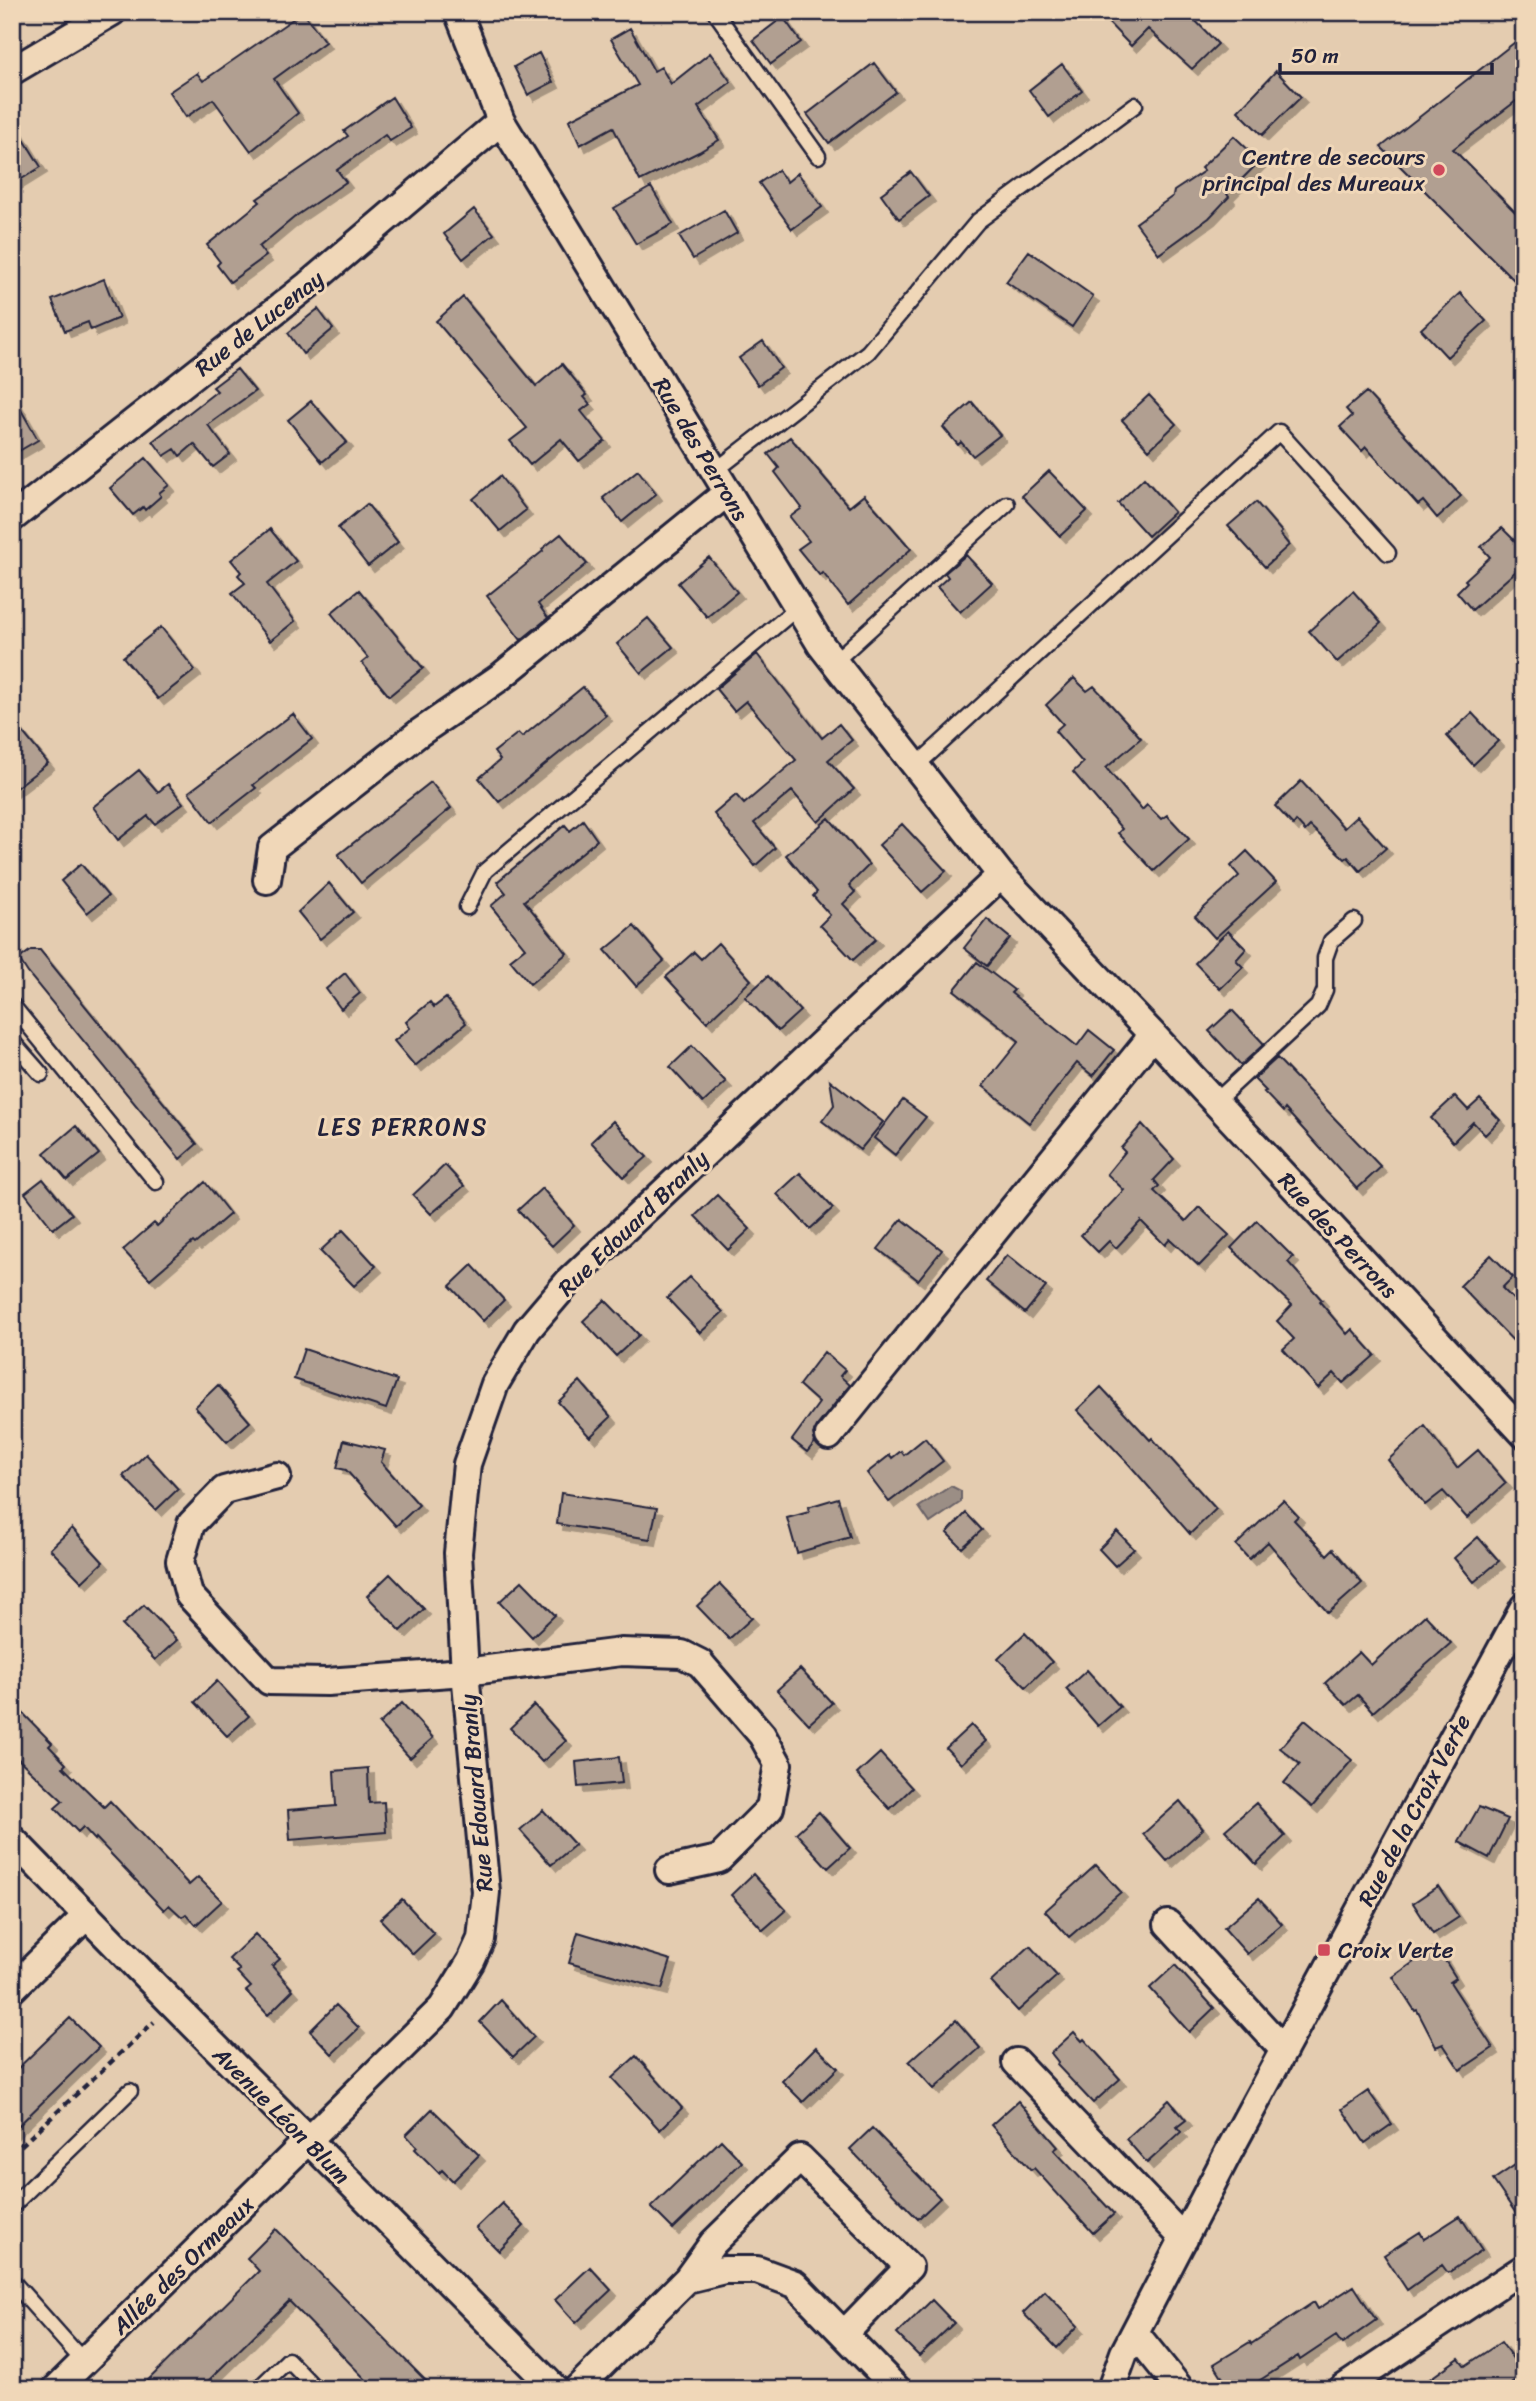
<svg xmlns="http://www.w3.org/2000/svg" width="1536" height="2401" font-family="Sriracha,sans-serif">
<defs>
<filter id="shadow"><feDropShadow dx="6" dy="6" stdDeviation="0" flood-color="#0004"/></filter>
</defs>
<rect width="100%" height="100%" fill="#e4ccb0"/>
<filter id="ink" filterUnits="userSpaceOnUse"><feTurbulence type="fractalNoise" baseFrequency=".0143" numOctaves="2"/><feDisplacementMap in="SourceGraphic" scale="14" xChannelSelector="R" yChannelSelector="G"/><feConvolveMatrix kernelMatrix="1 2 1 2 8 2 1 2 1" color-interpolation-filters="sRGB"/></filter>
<g filter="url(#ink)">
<path fill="#9b8e85" stroke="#6b6367" stroke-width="2" d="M951,1486l10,5v11l-31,21 -11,-16z"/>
<path fill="#b19f91" stroke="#22223b" stroke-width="2" filter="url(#shadow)" d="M303,12l22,30 -51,37 24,34 -47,38 -38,-52 -27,18 -17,-25 28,-19 6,8z
M1098,12h89l31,32 -26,25 -44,-40 -17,17z
M783,17l18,25 -30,22 -18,-24z
M630,28l24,43 7,-4 10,17 39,-31 21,29 -33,25 21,33 -20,12 -59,29 -27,-54 -33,18 -11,-25 69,-35 -27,-46z
M1524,35v60l-71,54 71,72v69l-143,-143z
M539,53l14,29 -25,13 -14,-28z
M874,63l22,29 -67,51 -22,-29z
M1062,64l20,27 -33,26 -20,-27z
M1276,71l25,26 -39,38 -24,-24z
M392,97l19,31 -21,13 -5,-6 -48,35 9,12 -50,34 -37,31 7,9 -36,26 -13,-17 3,-3 -13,-17 53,-43 -3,-3 91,-63 -4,-5z
M12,120l29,47 -29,18z
M1234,136l26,25 -33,33 2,3 -20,21 -50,36 -23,-31 37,-27 1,-5 30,-20 -3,-3z
M778,170l9,12 11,-9 24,34 -30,22 -33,-46z
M911,172l18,24 -30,23 -18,-25z
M651,187l22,37 -37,20 -22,-36z
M474,209l20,25 -31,25 -19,-25z
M724,210l13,23 -44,26 -14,-23z
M1029,251l64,45 -21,31 -66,-45z
M104,279l15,39 -28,12 -3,-8 -23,9 -13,-31z
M1460,293l26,28 -39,36 -26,-28z
M463,297l73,89 26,-22 25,31 -3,2 6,7 -9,7 24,30 -26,20 -18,-22 -31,26 -20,-24 17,-13 -91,-107z
M318,309l15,20 -30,25 -15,-21z
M763,341l18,27 -23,17 -19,-27z
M237,369l18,22 -47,34 22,29 -17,13 -19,-23 -14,12 -5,-7 -11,7 -11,-15 64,-50 -4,-4z
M1366,392l95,104 -24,22 -14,-17 -5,4 -52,-58 -4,4 -22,-24 12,-11 -6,-7z
M12,394l26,46 -26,15z
M1149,395l27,29 -27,26 -27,-30z
M311,401l36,41 -25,20 -34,-42z
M972,402l28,33 -27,21 -12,-14 -3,3 -15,-18z
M790,437l59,70 15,-12 47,54 -63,56 -25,-32 -3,3 -22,-27 11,-8 -19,-24 12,-9 -27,-36 4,-4 -11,-14z
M146,458l23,27 -10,8 2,3 -16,14 -2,-3 -10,8 -23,-27z
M638,470l18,24 -34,28 -19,-24z
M1049,471l38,40 -27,25 -38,-40z
M500,476l26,34 -26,21 -27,-32z
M1144,478l30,34 -26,24 -30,-33z
M1256,502l26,30 -2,2 9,11 -24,22 -37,-41z
M367,504l31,38 -30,24 -30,-38z
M1502,528l22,22v14l-52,46 -15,-18 10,-10 -2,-2 25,-23 -9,-10z
M270,529l26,32 -29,23 28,37 -25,20 -38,-48 13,-10 -7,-8 3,-3 -10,-12z
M561,534l26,30 -49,40 10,14 -27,22 -34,-44 56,-45 -1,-2z
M966,555l26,28 -32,29 -23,-25 11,-10 -3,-4z
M709,557l28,35 -30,25 -29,-34z
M359,590l64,78 -34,28 -27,-33 6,-5 -37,-45z
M1353,591l28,32 -44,39 -28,-31z
M648,618l25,29 -32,26 -24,-29z
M161,627l34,43 -37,29 -35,-42z
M757,654l65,84 17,-14 13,16 -24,20 26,29 -36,33 -26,-31 -38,32 21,25 -20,18 -41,-52 22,-19 8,9 52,-44 -50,-59 -12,10 -18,-22z
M1074,678l13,13 7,-5 47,52 -35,30 36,42 5,-5 14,14 6,-4 22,24 -35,32 -36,-38 4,-4 -49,-57 10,-9 -28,-32 8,-7 -17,-19z
M583,687l23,28 -107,87 -20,-24 21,-18 -6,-8 24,-19 4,4z
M1472,713l26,28 -25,24 -26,-29z
M293,714l19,25 -59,46 3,3 -44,34 -23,-30z
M12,719l36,44 -36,28z
M139,770l19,22 10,-8 15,19 -28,21 -7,-8 -30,24 -25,-33z
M1301,781l43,47 13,-12 29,32 -26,23 -12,-14 -3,2 -35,-33 -5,5 -9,-10 -3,4 -18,-19z
M431,782l20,26 -90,75 -23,-28z
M829,818l40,47 -20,20 6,7 -12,12 33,35 -23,21 -33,-35 10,-10 -17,-19 4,-4 -31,-37z
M583,820l14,20 -73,61 43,52 -37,31 -20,-24 15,-12 -34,-42 15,-13 -9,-11 68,-57 5,6z
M902,824l44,47 -24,21 -43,-47z
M1247,851l29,31 -61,56 -20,-22 44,-40 -8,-10z
M81,864l27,32 -21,17 -26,-32z
M329,883l24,29 -33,27 -22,-27z
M987,919l23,19 -23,28 -23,-18z
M634,926l30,35 -28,25 -31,-36z
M1228,931l18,18 -10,11 7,7 -23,22 -25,-26z
M718,943l33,37 -44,42 -41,-45 28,-25 7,7z
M31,950h9l157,194 -17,15 -152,-186 -9,-14z
M977,962l37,28 -3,3 66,53 12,-16 25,20 -21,26 -16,-13 -48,60 -46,-37 36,-45 -65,-51z
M345,973l15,20 -19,16 -15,-20z
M768,976l32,35 -22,20 -33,-34z
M446,998l20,25 -51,43 -21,-25 16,-13 -4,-6 24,-20 4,5z
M1232,1010l32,34 -23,21 -32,-34z
M692,1046l34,36 -23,21 -33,-36z
M1277,1058l104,109 -24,22 -72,-80 -2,3 -19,-20 2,-1 -12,-12z
M830,1080l53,42 -23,28 -38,-29 12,-16z
M1455,1096l13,14 12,-11 20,21 -15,15 -12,-13 -20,20 -22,-24z
M903,1100l23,17 -31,38 -21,-17z
M613,1121l34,36 -23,20 -33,-35z
M1142,1124l32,35 -20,21 5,6 -5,5 32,30 13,-14 30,28 -30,31 -29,-27 -5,6 -24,-24 -25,27 -7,-7 -11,11 -17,-17 43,-45 -17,-16 18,-22 -4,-4z
M76,1126l23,28 -32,26 -23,-27z
M445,1165l19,21 -33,28 -18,-19z
M800,1173l33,35 -23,21 -33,-35z
M43,1179l29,35 -19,15 -28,-36z
M205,1182l25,32 -35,30 -2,-2 -43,37 -27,-29 31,-27 3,3z
M542,1188l32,37 -22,21 -34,-36z
M717,1195l33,34 -22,21 -33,-34z
M902,1219l40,31 -24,30 -40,-31z
M1257,1221l36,36 -5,5 34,38 -2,2 27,32 5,-5 23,26 -32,28 -9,-10 -16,15 -35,-39 11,-10 -17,-18 15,-16 -61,-57z
M343,1230l33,36 -22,20 -34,-35z
M1007,1255l39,32 -21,26 -39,-32z
M1491,1255l22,22 -11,11 22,22v42l-64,-66z
M472,1265l32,35 -21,21 -33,-35z
M690,1277l33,35 -23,21 -33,-35z
M605,1300l34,35 -23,21 -33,-35z
M304,1349l93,31 -11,29 -92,-30z
M824,1352l21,18 -5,6 10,9 -33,41 -4,8 2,8 -8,10 -15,-12 27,-37 -20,-18z
M580,1381l31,36 -21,20 -32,-35z
M218,1385l32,37 -23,20 -32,-35z
M1101,1387l49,53 2,-2 64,71 -26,25 -63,-72 -50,-52z
M1425,1426l32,42 21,-18 28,33 -39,35 -24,-27 -18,14 -37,-45z
M925,1438l18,23 -54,41 -22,-29 23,-18 2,3 9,-7 3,4z
M344,1440l41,10 -4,12 38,43 -23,21 -50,-56 -9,-2z
M146,1454l32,35 -22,21 -33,-34z
M561,1493l96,15 -7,31 -93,-15z
M838,1498l12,39 -53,16 -10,-35 22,-6 -1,-5z
M1283,1500l15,16 -4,4 33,35 6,-6 29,34 -34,30 -60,-71 -19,17 -13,-14z
M966,1513l16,17 -20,18 -15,-15z
M72,1528l31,34 -21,20 -32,-33z
M1117,1531l17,18 -19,17 -16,-17z
M1478,1537l21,24 -25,21 -20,-24z
M390,1574l34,35 -23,22 -34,-35z
M522,1581l33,34 -23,22 -33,-35z
M720,1584l32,34 -23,21 -32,-33z
M144,1605l33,35 -22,20 -33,-35z
M1425,1615l26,28 -78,69 -15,-17 -12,10 -21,-22 34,-31 12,13z
M1025,1633l27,29 -26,25 -28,-28z
M800,1669l32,34 -23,21 -32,-34z
M1087,1670l33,37 -22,19 -32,-37z
M217,1681l32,35 -22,20 -32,-34z
M12,1702l40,41 -3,3 17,18 -3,3 41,40 6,-6 79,84 9,-8 24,24 -26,24 -10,-11 -4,3 -13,-12 -5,5 -68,-72 -1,2 -12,-13 -5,5 -23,-24 8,-7 -51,-48z
M402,1703l31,35 -23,20 -31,-34z
M534,1705l32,36 -24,21 -32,-34z
M1305,1720l47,40 -40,47 -28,-24 16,-19 -20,-16z
M971,1725l15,16 -25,23 -15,-16z
M880,1753l32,35 -22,21 -33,-35z
M619,1757l3,26 -44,4 -2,-25z
M368,1768l1,35 15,-1 2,30 -96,8 -2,-30 48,-4 -2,-35z
M1180,1801l23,28 -36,32 -24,-27z
M1256,1803l29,33 -29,28 -31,-34z
M1479,1807l29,12 -19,39 -30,-16z
M543,1810l32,35 -24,20 -31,-35z
M819,1812l31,36 -22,20 -32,-35z
M1096,1865l25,27 -52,45 -24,-26z
M753,1874l33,36 -23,20 -32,-35z
M1438,1886l21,31 -26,17 -20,-31z
M1259,1898l23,26 -35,30 -23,-26z
M402,1899l32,35 -21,20 -33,-35z
M578,1932l93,28 -9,29 -93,-26z
M255,1934l25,25 -8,7 21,24 -25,25 -22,-24 5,-4 -14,-15 3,-2 -11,-11z
M1030,1946l27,30 -39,35 -27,-29z
M1436,1946l20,32 -6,4 43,66 -33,22 -17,-26 -7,3 -19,-37 -2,1 -22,-34z
M1175,1965l39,43 -25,24 -39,-44z
M501,2000l33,37 -21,20 -33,-35z
M336,2005l23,23 -27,26 -22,-23z
M70,2018l29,29 -87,85v-58z
M956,2020l24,28 -46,41 -25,-27z
M1074,2032l8,9 2,-2 36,40 -27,24 -36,-38 1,-3 -7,-9z
M816,2047l22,21 -35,34 -21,-21z
M636,2056l46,52 -22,22 -48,-52z
M1368,2091l24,33 -27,19 -23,-34z
M1169,2100l17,20 -9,7 4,5 -34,31 -21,-24z
M1018,2101l40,46 -4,3 60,64 -21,19 -59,-65 -3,2 -40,-45z
M432,2109l47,46 -26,26 -11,-11 -3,3 -24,-24 2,-2 -11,-12z
M872,2128l68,70 -22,21 -68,-70z
M721,2140l21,22 -69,67 -22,-22z
M1524,2159v66l-31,-45z
M502,2203l22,23 -25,25 -23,-23z
M1460,2216l22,34 -34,23 -6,-8 -35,25 -23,-35 36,-23 4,7z
M276,2229l158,160h-59l-86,-88 -89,88h-61l120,-118 -12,-13z
M590,2267l21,23 -35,33 -21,-23z
M1354,2286l22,34 -34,24 -6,-8 -36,24 -2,-4 -52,33h-16l-16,-25 36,-22 1,2 63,-42 4,7z
M1045,2291l33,35 -21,22 -34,-35z
M932,2300l22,23 -35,33 -22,-22z
M1501,2342l23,32 -18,15h-90l43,-31 6,8z"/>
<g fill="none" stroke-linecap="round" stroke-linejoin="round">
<defs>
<path id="service" d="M715,12l103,144
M715,471l153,-119 110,-131 157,-116
M834,662l173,-158
M916,766l363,-334 109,121
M467,907l18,-36 312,-263
M12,1005l144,177
M12,1041l29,33
M1215,1102l103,-96 7,-16v-32l6,-17 23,-20
M12,2206l118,-115
M12,2281l72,81
M258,2389l30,-29 28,29"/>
<path id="minor" d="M458,12l43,109 320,524 180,230 152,160 371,399
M12,71l100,-59
M12,518l296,-233 193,-164
M267,880l5,-32 147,-115 80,-55 229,-186
M829,1436l324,-401
M277,1476l-53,14 -33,34 -11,37 9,34 80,86 58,1 138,-10 156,-20 61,2 18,9 62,72 16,29 -8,44 -51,51 -50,11
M12,1839l161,165 382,385
M1168,1924l116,126
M12,1989l75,-74
M1016,2062l168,177
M687,2279l26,-36 87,-85 109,109 -65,67
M1135,2333l45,56
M56,2389l386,-381 29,-47 10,-22 5,-47 -21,-220 -7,-119 9,-89 28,-80 32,-54 41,-48 433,-407
M577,2389l110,-110 37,-9h33l38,14 102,105
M1111,2389l13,-36 104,-200 296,-546
M1342,2389l182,-121"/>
</defs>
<use href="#service" stroke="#22223b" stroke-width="19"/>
<use href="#minor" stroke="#22223b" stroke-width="32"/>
<path stroke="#22223b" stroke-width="4.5" stroke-dasharray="7 5" stroke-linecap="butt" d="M12,2154l142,-132"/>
<use href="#service" stroke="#f0d7b8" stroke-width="14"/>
<use href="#minor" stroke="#f0d7b8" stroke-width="26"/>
</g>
</g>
<g fill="#d1495b" stroke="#f0d7b8" stroke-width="2.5">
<circle cx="1439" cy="170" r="7"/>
<rect x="1317" y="1943" width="14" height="14" rx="3.5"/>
</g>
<g text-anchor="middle" stroke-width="6" stroke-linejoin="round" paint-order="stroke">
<g font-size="23" fill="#22223b" stroke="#f0d7b8" text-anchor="end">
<text x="1425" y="165">Centre de secours<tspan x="1425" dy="26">principal des Mureaux</tspan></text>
<text x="1338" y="1958" text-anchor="start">Croix Verte</text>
</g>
<g font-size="23" fill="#22223b" stroke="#f0d7b8">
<text transform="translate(259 323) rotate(-38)" y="8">Rue de Lucenay</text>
<text transform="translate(701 449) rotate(59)" y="8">Rue des Perrons</text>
<text transform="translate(633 1223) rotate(-44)" y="8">Rue Edouard Branly</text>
<text transform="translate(1338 1235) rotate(47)" y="8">Rue des Perrons</text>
<text transform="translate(476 1793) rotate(-95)" y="8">Rue Edouard Branly</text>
<text transform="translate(1414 1810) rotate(-62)" y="8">Rue de la Croix Verte</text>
<text transform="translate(282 2115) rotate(45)" y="8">Avenue Léon Blum</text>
<text transform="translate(183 2265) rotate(-44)" y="8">Allée des Ormeaux</text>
</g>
<g font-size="24" letter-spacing="2" fill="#22223b" stroke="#f0d7b8">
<text x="403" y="1135">LES PERRONS</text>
</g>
</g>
<rect width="1536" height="2401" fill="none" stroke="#f0d7b8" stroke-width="42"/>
<rect x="21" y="21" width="1494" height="2359" fill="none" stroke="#22223b" stroke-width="2.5" filter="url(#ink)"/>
<path d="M1280 63v10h212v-10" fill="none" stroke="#22223b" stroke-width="3.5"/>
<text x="1291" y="63" font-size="21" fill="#22223b" stroke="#f0d7b8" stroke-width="5" paint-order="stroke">50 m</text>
</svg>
